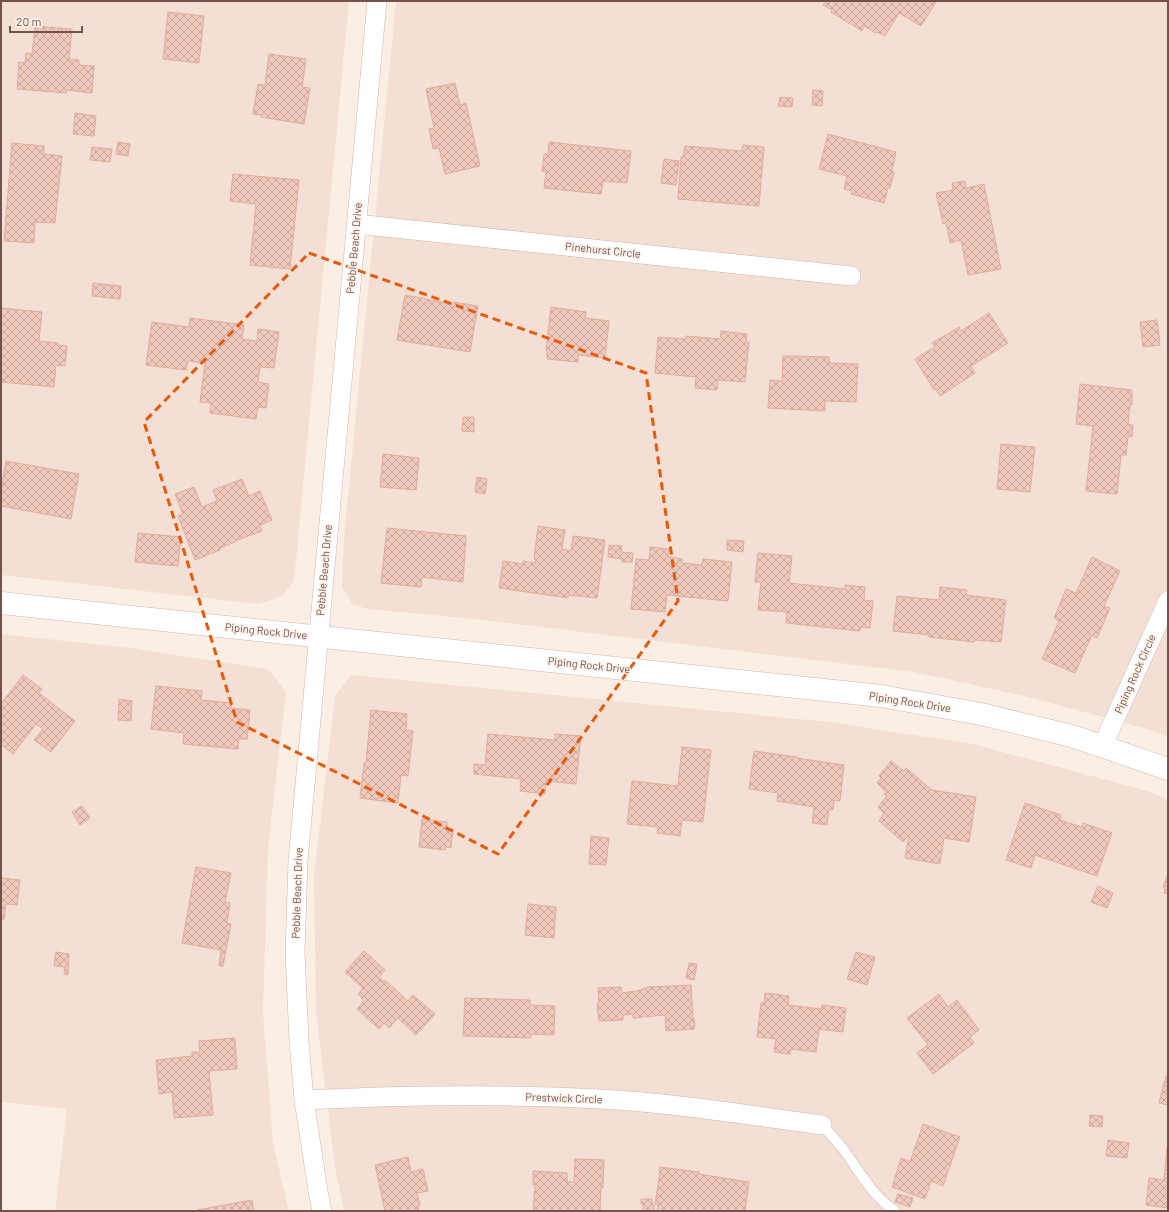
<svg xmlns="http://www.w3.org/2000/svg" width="1169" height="1212" font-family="Barlow,sans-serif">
<defs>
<pattern id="building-cross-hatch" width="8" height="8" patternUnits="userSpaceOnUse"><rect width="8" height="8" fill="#f0c9bd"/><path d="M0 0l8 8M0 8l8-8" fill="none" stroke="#c7a69c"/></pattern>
</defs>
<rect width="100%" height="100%" fill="#fbefe5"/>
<path fill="#f3dfd4" d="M1,1h348l-55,580 -12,15 -23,8 -258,-29z
M396,1h772v736l-24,-9 -120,-32 -110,-24 -431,-52 -114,-11 -16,-4 -11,-18 2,-49z
M1,634l129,14 138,21 18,23 -18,156 -5,164 10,131 16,68h-234l12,-102 -66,-7z
M351,675l478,47 144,22 178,48 17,8v411h-824l-9,-44 -19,-154 -2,-137 21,-180z"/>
<path fill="url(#building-cross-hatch)" stroke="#e2ac9e" d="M826,1h76l2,1 1,-1h28l3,1 -15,24 -22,-13 -14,23 -8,-4 -1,1 -12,-7 -2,5 -31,-19 1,-2 -9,-5z
M168,12l36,4 -5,47 -36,-4z
M35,26l37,3 -3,30 10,1v5l15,1 -2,27 -25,-3 -1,3 -49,-4 2,-27 6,1 1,-10 6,1z
M269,54l37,5 -4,28 8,1 -6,36 -43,-7v-2l-8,-1 5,-30 7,1z
M455,83l5,22 6,-2 14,63 -35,8 -6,-26 -6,1 -4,-20 5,-1 -8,-39z
M813,90l10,1 -1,15 -10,-1z
M780,97l13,1 -1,9 -14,-1z
M75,113l21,3 -2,20 -21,-2z
M828,134l68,18 -4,19 2,1 -4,16h-2l-4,15 -33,-9 1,-3 -8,-2 3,-13 -28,-7z
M118,142l12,2 -2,12 -12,-2z
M549,142l82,9 -4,32 -24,-2 -2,13 -57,-6 2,-16 -4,-1 2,-17h4z
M12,143l32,3v8l18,2 -7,67 -20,-1 -1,21 -30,-2z
M743,145l21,2 -5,59 -81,-7 3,-42h2l2,-11 57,5z
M92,147l20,2 -2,13 -20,-2z
M664,159l15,2 -3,24 -15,-2z
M233,174l66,6 -9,89 -40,-4 6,-61 -26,-3z
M965,181l1,7 18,-4 17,85 -33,6 -7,-35 -11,3 -4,-20 -3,1 -7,-31 17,-3 -1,-7z
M93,283l28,3 -1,13 -28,-3z
M405,295l48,9v-2l25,4 -8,46 -73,-12z
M551,307l35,5 -1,6 24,3 -4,37 -27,-3v7l-31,-3v-8h-1z
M1,308l41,4 -3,29 19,2v2l9,1 -2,20 -9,-1 -2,22 -53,-5z
M989,313l19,30 -37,23 4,7 -35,23 -4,-7 -2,1 -19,-31 20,-12 -3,-4 27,-16 2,4z
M190,318l54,7 -2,14 15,2 1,-12 21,3 -5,36 -14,-1 -2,15 11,2 -3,24 -8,-1 -2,12 -46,-6 1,-10 -11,-1 5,-39 -17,-2 -2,9 -40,-5 6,-43 37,5z
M1157,320l3,25 -17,2 -3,-25z
M721,331l26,3 -1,9 3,-1 -4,40 -27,-2 -1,10 -22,-2 1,-11 -41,-4 3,-36 28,2v-3l34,3z
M783,356h10l36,1v6l29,1 -2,38 -31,-1v10l-57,-3 2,-28 12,1z
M1080,384l52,6v15l-2,-1 -2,20 5,1 -1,12 -4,-1 -2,19h-5l-4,39 -31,-3 7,-65 -17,-2z
M463,417h11v15l-12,-1z
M1001,444l34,3 -5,45 -33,-3z
M383,454l36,4 -3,32 -36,-3z
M6,461l73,13 -8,45 -70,-13v-16z
M477,477l10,2 -2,15 -10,-2z
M242,479l7,17 11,-5 12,29 -12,5 2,6 -27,10v1l-15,6v2l-25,10 -17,-44 5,-2 -8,-20 19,-7 8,20 15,-6 -4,-11z
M538,526l27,4 -3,19 9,2 2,-15 32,4 -8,58 -29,-3v3l-69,-10 4,-27 20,3v-3l12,2 1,-3 -2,-1z
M387,528l79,8 -3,46 -41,-5 -1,10 -40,-4z
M138,533l43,4 -3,29 -43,-4z
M727,540l17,1 -1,11 -16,-2z
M609,545l13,1 -1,6 12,1 -1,9h-10v-3l-14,-2z
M650,547l19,2 -1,8 14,2v4l20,2 1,-6 29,3 -4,39 -61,-6 -2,17 -34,-3 5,-50 13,1z
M758,553l34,3 -3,27 56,6v-4l20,2 -1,13 9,1 -3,27 -9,-1 -1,4 -74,-8 1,-11 -29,-2 3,-28h-6z
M1092,557l28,14 -16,35 6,2 -13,30 -5,-3 -17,38 -33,-14 17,-38 -5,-3 12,-29 10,4z
M940,587l27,3 -1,5 40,5 -5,42 -26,-2 -1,2 -45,-5v-2l-36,-4 4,-35 42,4z
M23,675l19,14 -3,4 36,28 -24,31 -17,-12 9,-11 -7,-5 -23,30 -10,-8 -2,2v-44z
M156,686l46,5 -1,9 31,3 -1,5 19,2 -3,29h-8l-1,10 -55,-5 1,-11 -33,-4z
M119,699l13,2 -1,20 -13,-1z
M371,710l36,4 -1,16 7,1 -5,45 -7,-1 -3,28 -38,-5 4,-35h2z
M488,734l67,6v-6l26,2 -5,48 -30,-3 -1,13 -25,-3 1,-12 -47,-5v-10l11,1z
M682,747l29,3 -8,72 -21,-2 -2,16 -23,-3 1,-6 -31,-3 5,-43 46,5z
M754,751l43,6v1l47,7 -4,36 -6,-1 -1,10 -4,-1 -2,16 -15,-2 2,-16 -37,-6 1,-8 -29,-4z
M891,761l13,10 2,-3 26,22 44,7 -7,45 -25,-4 -4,26 -35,-6 4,-23 -6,7 -24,-21 5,-8 -6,-6 9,-11 -3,-2 2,-2 -9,-9 4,-5 -2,-2z
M1025,803l36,12 -1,5 22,7 1,-4 29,10 -15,43 -62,-21 -4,13 -25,-8z
M82,806l8,12 -10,7 -8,-13z
M422,819l25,3v7h6l-2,19 -6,-1v3l-26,-3z
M591,836l18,2 -3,27 -17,-1z
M196,867l35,6 -6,29 5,1 -3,20 4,1 -8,42h-4l2,-16 -39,-7z
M1168,874v20l-4,-1 1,-5 -2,-1z
M1,878l19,2 -3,25 -11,-1 -2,16 -3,-1z
M1098,886l15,7 -6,15 -16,-6z
M528,904l28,3 -2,31 -29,-3z
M364,951l21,19 -6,7 5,5 1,-2 23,21 5,-6 22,19 -19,21 -18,-17 -9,10 -5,-5 -5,6 -22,-20 7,-8 -3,-3 1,-1 -4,-3 5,-6 -18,-16z
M56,952l13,2 -1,21 -4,-1 1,-7 -11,-1z
M856,952l19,5 -8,28 -20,-6z
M689,963l8,1 -3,16 -8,-2z
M691,985l2,33 1,1 1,7 -1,1v2l-28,2 -1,-16 -32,3v-4l-10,1v5l-24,1 -2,-17 2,-1 -1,-15 23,-1 1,6 20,-3v-1l5,-1v-1z
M765,993l24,3 -1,9 33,4 1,-4 24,3 -3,24 -24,-3 -3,23 -25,-3 -1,5 -16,-2 2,-13 -19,-2 4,-34h3z
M939,994l9,13 9,-7 22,30 -9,7 4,6 -41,31 -16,-21 11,-8 -21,-27z
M465,998l65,2v5l25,1 -1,29 -23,-1v4l-68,-2z
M235,1038l2,31 -28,2 4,44 -39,3 -2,-26 -13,2 -3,-34 36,-4v-4h8l-1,-11z
M1166,1076h2v29l-9,-2z
M1090,1115l13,1 -1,11 -13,-1z
M923,1124l37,13 -17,49 -12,-5 -6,18 -33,-12 9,-29 9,4z
M1108,1140l21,3 -2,15 -21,-2z
M1167,1148l1,60 -22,-3 3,-27 15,2z
M408,1157l3,15 12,-3 5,22 -11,2 3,12 -2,1 1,5h-34l-10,-46z
M575,1159l29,1 -1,28 -2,-1 -1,24h-67l2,-26h-2v-14l34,2v9h7z
M660,1167l39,5v2l50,8 -4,29h-88l1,-6 -3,-1 5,-31 -1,-1z
M898,1194l15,4 -3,9 -15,-5z
M641,1199h11v5h2v6l-2,1h-9v-7h-2z
M252,1200l2,11h-56l-1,-1z"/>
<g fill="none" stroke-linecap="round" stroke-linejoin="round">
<defs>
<path id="service" d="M822,1125c8,9 17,18 24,28 15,21 27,43 49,58"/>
<path id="minor" d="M356,224l495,52
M1102,747l66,-146
M304,1100c99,-5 197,-6 296,-1 74,4 148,16 222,26
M322,1211l-4,-20 -14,-91 -5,-59 -4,-89 3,-91 79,-860"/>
<path id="tertiary" d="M1,603l880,93 100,18 91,22 96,33"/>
</defs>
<use href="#service" stroke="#cfb7af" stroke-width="11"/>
<use href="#minor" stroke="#cfb7af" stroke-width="20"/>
<use href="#tertiary" stroke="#cfb7af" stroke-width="23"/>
<use href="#service" stroke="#fff" stroke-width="10"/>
<use href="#minor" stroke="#fff" stroke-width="19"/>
<use href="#tertiary" stroke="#fff" stroke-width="22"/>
</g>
<path fill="none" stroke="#e8590c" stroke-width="3" stroke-dasharray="8 5" stroke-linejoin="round" d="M309,253l337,120 32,228 -180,253 -261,-132 -93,-300z"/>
<g text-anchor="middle" stroke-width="3" stroke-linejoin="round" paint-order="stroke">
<g font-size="11" fill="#73524b" stroke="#fef3eb">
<text transform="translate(354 248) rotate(-85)" y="4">Pebble Beach Drive</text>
<text transform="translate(603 250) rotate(6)" y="4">Pinehurst Circle</text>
<text transform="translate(324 570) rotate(-85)" y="4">Pebble Beach Drive</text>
<text transform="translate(266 631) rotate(6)" y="4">Piping Rock Drive</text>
<text transform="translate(589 665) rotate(6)" y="4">Piping Rock Drive</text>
<text transform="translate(1135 674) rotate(-66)" y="4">Piping Rock Circle</text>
<text transform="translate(910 702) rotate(9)" y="4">Piping Rock Drive</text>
<text transform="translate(297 893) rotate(-88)" y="4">Pebble Beach Drive</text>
<text transform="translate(564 1098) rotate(2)" y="4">Prestwick Circle</text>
</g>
</g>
<rect width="1169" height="1212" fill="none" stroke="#73524b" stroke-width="4"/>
<path d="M10 26v6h72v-6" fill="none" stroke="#73524b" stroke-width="2"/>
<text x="16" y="26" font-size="12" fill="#73524b" stroke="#fef3eb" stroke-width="3" paint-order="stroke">20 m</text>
</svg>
